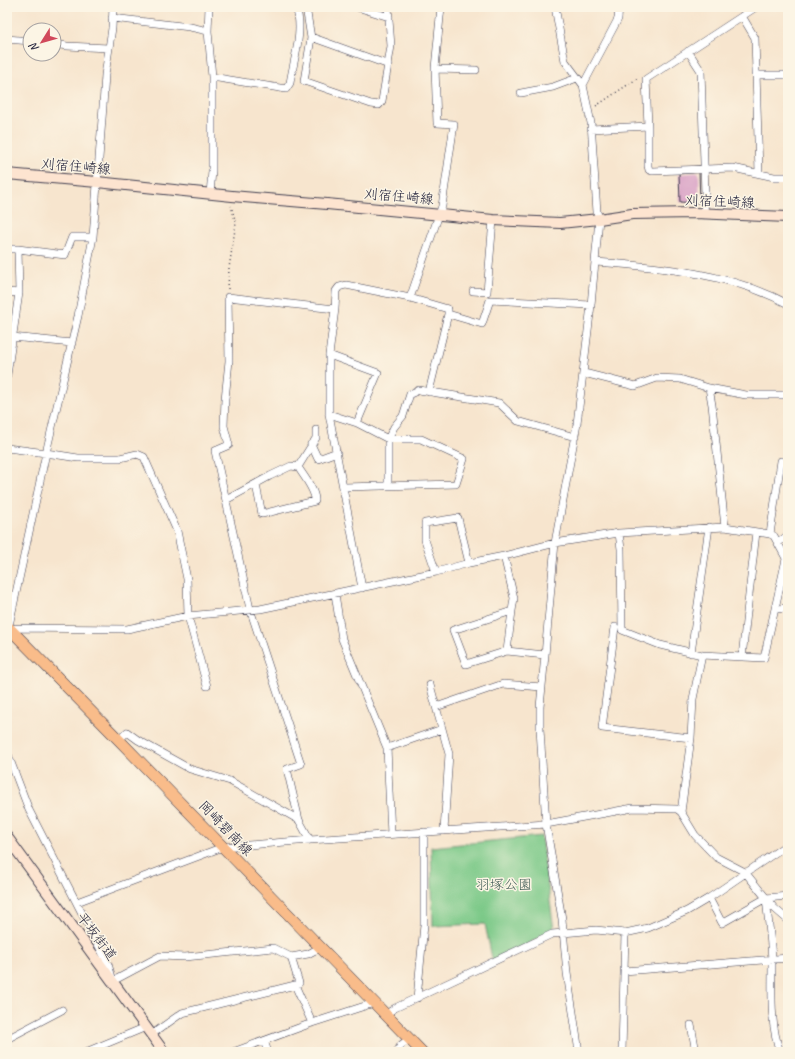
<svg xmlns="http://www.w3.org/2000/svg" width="795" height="1059" font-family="Caveat,'Klee One',sans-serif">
<rect width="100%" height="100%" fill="#fcf5e5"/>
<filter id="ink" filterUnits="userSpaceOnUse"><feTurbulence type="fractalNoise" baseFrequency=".025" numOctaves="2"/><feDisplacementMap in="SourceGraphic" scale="8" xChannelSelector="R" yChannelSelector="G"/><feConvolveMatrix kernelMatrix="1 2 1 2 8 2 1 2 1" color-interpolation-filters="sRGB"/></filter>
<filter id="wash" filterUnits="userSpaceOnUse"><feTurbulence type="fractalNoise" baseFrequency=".012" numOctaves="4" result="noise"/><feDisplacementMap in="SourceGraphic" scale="16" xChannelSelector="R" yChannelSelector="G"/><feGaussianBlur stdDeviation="0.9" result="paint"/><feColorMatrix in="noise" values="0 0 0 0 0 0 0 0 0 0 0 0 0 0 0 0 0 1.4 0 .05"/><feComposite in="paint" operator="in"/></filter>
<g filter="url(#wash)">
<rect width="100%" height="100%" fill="#f7e5ce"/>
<path fill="#7bc988" stroke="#4e7662" d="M541,836l13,94 -61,33 -8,-39 -52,2 -2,-79z"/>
<g id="blocks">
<path fill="#d599c3" d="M699,172l1,31 -20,-1 -1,-28z"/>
</g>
</g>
<g filter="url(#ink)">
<use href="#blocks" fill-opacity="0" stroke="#423f51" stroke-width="1"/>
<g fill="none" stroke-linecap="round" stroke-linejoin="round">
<defs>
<path id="street" d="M209,7l-1,24 4,46v94l-2,23
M306,7l5,31 -7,43 67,23 8,1 3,-4 9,-55 -3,-39
M357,7l32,10
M555,7l10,54 18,24 8,38 6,89 2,7 -8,86 -14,119 -22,119 -10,112 -5,52v22l6,95 16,95 5,54 12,79
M742,16l13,22 4,135
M112,18l78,9 18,4
M311,37l78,28
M7,39l23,2
M54,44l13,2 41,2
M688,51l13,20 4,122 -1,21
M435,69l41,1
M756,75h32
M212,77l74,12 4,-6c4,-25 14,-52 6,-76
M583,85l35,-66 1,-12
M521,93l32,-6 24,-9
M648,126v40l1,4 3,1 81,-3 41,9h14
M591,129l57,-3 -2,-47 110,-72
M7,249h11l1,44 -12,82
M18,249l47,6 7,-18h21
M596,262c64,5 135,11 192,42
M473,291l14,1 6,-72
M7,292l12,1
M410,298l32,-92 12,-82 -17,-1 -2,-55 6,-61
M448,314l34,10 8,-24 101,5
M12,337l60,6
M329,355l49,18 -21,50
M584,373l51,13 22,-8 23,1 29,9 37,7h42
M709,388l3,17 13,122
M329,414l28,9 31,16 6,-12 9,-11 7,-22 9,-4 80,13 19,18 57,16
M311,444l7,15 19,-7
M7,448l39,5 32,5h42l17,-4 7,3 33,74 10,48 1,37 19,70
M298,467l18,-29v-8
M344,487l112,-3 8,-25 -43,-20h-33v46
M226,500l44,-24 21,-10 7,1c5,8 18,24 17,34l-53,13 -6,-29
M619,533l2,16 1,81 38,15 42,10 -9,44 -2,39 -10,74
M770,534l11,-73
M778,543l10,-8
M504,556l10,42 -2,13 -59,19 13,34 41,-13 38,4
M436,572l-11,-32v-17l33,-5 11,45
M362,588l-33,-174v-59l6,-46 1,-18 3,-4 7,-2 64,13 38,11v5l-19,78
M335,594l7,45 45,109 4,86
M776,609l12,-1
M615,627l-13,101 89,10
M9,628l118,1 61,-13 72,-7 176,-37 33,-9 35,-7 51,-13 64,-10 106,-6 45,7 4,2 14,26
M7,635l39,-182 32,-137 15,-79 10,-131 2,-31 7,-47 1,-21
M507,651l5,-40
M691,653l18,-126
M702,655l62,3 22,-99
M742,657l14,-125
M430,685l19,69 -5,77
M436,707l67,-23 39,3
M119,740l8,-8 11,8 52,29 40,12 69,39 11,20
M387,748l55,-19
M7,752l22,58 79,154 5,17 47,-25 25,1 88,-9 18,9 17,-3 13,-7
M299,820l-12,-51 14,-5 -51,-155 -35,-158 14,-6 -5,-19 1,-27 4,-38 -1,-64 107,12
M709,898l13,25 44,-25 22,-2
M766,898c2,22 6,45 6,68 0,29 -2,58 8,86
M77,902l146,-55 87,-7 236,-16 87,-16 44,1 4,3 14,23 21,22 29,15 29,36 14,12
M291,957l8,26 -4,2
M624,971l164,-13
M417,998l7,-73v-93
M385,1015l10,-7 157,-74 44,-4 29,3 23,-5 39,-17 22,-13 79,-54
M691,1025l5,27
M151,1035l31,-22 113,-28 17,38
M7,1039l55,-29
M264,1041l4,11
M86,1052l60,-25
M233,1052l79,-29 62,-20
M397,1052l4,-7 8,-6
M622,1052l3,-119"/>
<path id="secondary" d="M7,174l90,8 135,14 95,8 166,16 67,3 39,-4 33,-5 63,-1 93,4
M7,837l157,215"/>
<path id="primary" d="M7,626l112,114 303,312"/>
</defs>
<use href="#street" stroke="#423f51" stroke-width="8"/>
<use href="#secondary" stroke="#423f51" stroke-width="12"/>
<use href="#primary" stroke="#423f51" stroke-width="12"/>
<path stroke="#423f51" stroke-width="1.5" stroke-dasharray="1 3" stroke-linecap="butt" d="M596,106l42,-28
M228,289l1,-21 7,-45 -5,-17"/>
<use href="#street" stroke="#fff" stroke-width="7"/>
<use href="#secondary" stroke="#fde4d0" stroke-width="10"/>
<use href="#primary" stroke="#f9bc8a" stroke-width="11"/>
</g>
</g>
<g text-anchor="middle" stroke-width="3" stroke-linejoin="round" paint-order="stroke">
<g font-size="14" fill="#22223b" stroke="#fcf5e5">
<text transform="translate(76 166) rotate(5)" y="5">刈宿住崎線</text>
<text transform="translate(399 196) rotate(5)" y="5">刈宿住崎線</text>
<text transform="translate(720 201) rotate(2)" y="5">刈宿住崎線</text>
<text transform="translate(226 828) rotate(46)" y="5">岡崎碧南線</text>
<text transform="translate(97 936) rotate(53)" y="5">平坂街道</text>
</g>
<g font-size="14" fill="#415c56" stroke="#fcf5e5">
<text x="504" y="889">羽塚公園</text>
</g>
</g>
<rect width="795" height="1059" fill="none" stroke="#fcf5e5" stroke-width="24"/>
<g transform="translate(42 42) rotate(233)"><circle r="19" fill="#fcf5e5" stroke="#a5a1a1"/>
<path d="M0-3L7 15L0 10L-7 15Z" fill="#d1495b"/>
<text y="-6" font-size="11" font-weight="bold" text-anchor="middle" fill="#22223b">N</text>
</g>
</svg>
